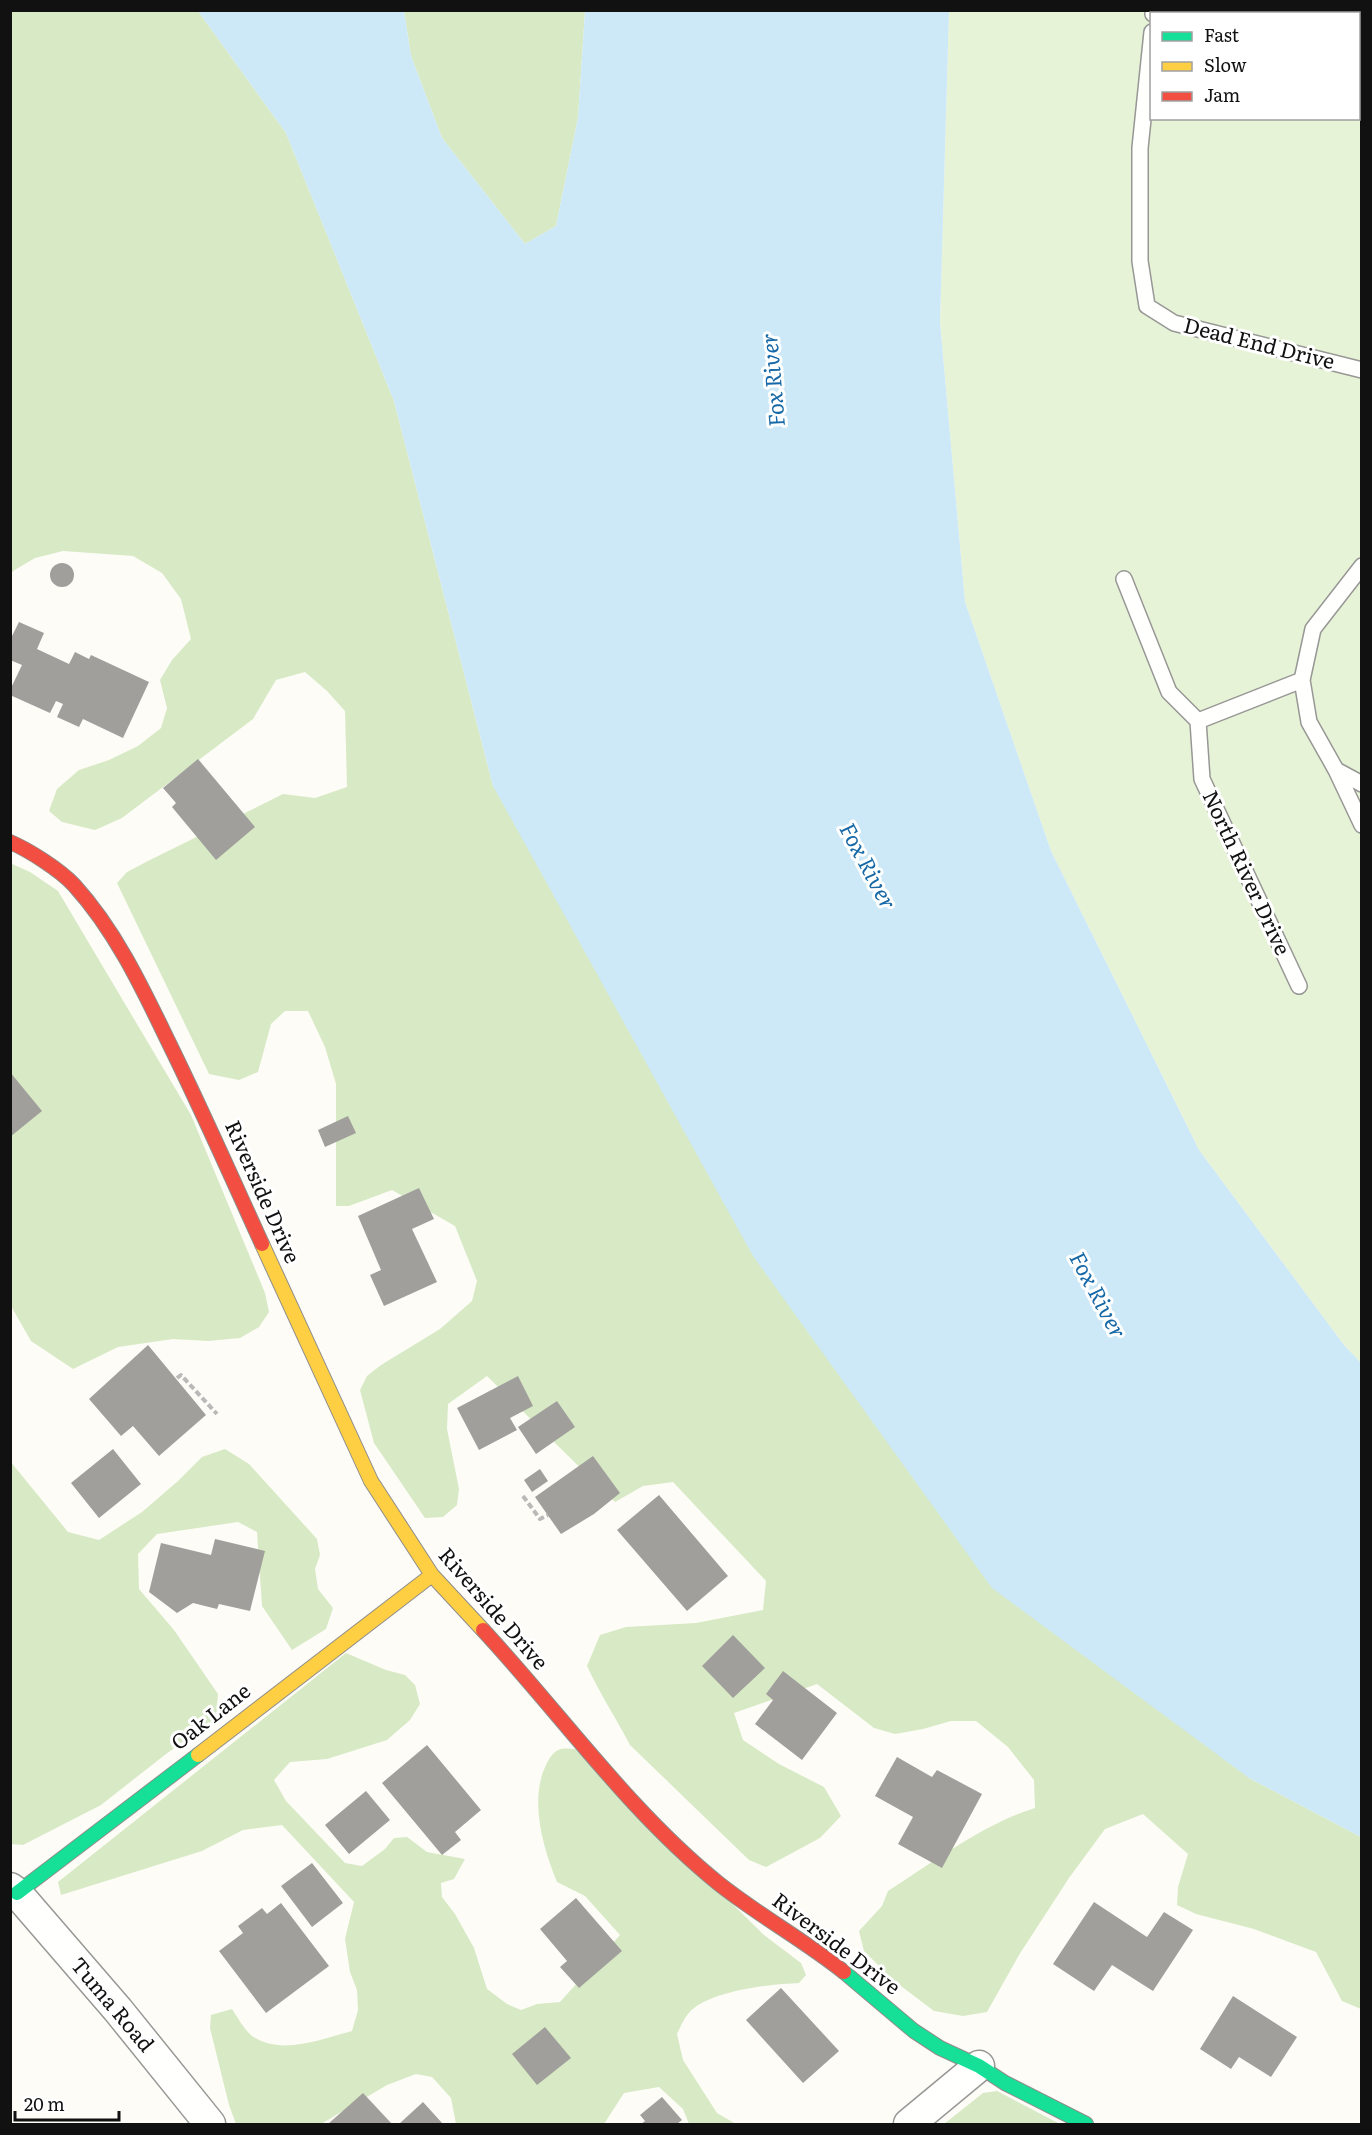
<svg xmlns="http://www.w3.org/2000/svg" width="1372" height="2135" font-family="Literata,serif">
<rect width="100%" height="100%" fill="#fdfcf7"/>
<path fill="#e7f3d7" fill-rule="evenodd" d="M949,11h412v1352l-17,-18 -145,-195 -148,-299 -86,-249 -25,-280zM1152,14h206v104h-206z"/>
<path fill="#d8eac5" d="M11,11h187l88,122 108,268 99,385 756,992 112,59v172l-19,-8 -26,-49 -62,-23 -58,-15 -19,-9 1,-18 10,-33 -45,-40 -38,15 -36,49 -50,77 -32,57 -24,4 -29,-5 -41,-31 -29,-29 -5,-20 23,-25 6,-15c46,-29 95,-67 147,-83l-1,-28 -26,-33 -32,-26h-25l-28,8 -28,5 -21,-6 -57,-44 -83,29 9,27 36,24 45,23 17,29 -21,22 -54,29 -17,-7 -119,-115c-14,-27 -30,-51 -43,-79l13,-31 26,-8 70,-4 67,-13 3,-29 -93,-99 -30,4 -28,16 -128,-126 -39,28 -1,25 12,60 -2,16 -14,12 -18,1 -51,-75 -14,-53 7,-14 14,-11 59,-36 32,-28 5,-20 -22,-55 -63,-36 -43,16h-13v-122l-11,-37 -17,-36h-23l-14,13 -13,48 -19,8 -30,-6 -92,-191 10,-11 21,-11 135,-67 32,4 32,-11 -2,-76 -18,-20 -22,-19 -29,8 -23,39 -131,99 -27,12 -33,-8 -13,-11 8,-22 22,-19 30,-10 29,-14 23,-18 6,-20 -7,-28 12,-20 19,-21 -10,-40 -19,-26 -29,-17 -70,-5 -28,7 -22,13 -2,3z
M404,11h181l-7,107 -22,108 -31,18 -83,-106 -31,-82z
M10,863l20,9 28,19 133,224 74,178 4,19 -10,15 -19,11 -32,3 -35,-2 -55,8 -45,22 -42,-28 -20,-35z
M225,1449l24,15 68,75 3,16 -5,14 3,20 15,19 -7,21 -34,21 -30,-44 -5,-74 -19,-10 -81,12 -19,20 1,35 35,41 44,64 -2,24 -50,36 -65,51 -78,40 -13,-1v-383l58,71 31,8 43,-28 36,-31 24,-24z
M346,1653l40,17 19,5 10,10 5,19 -10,16 -23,20 -60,19 -37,3 -16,18 12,21 59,62 17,3 23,-17 9,-11 13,-1 20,15 38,7 -11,20 -13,4 1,14 13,17 19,34 13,41 20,15 14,6 16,-6 23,-2 60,-67 -35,-39 -28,-14c-14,-34 -28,-82 -11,-117 3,-6 7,-14 15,-16 4,-1 10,0 14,0l189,186 37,28 5,12 -7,8c-28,1 -93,8 -111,31 -5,6 -8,14 -11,20l6,26 34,53 19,11h-47l-6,-15 -24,-22 -35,6 -20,31h-148l-5,-26 -19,-21 -16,-3 -29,11 -66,39h-85l-7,-19 -19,-77 1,-13 21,-6c6,9 12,20 20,27 28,20 70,3 100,-5l6,-21 -1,-20 -7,-18 -5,-33 9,-37 -72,-77 -39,5 -41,21 -141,44 -3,-13z
M997,2091l63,33h-116l39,-31z"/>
<path fill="#cde8f7" d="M198,11h206l7,45 31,82 83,106 31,-18 22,-108 7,-107h364l-9,311 25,280 86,249 148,299 145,195 17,18v474l-112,-59 -257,-190 -239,-332 -260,-470 -99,-385 -108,-268z"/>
<path fill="#a19f9c" d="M50 575a12 12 0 1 1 24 0a12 12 0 1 1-24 0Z
M19,622l25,11 -7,16 32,15 6,-12 14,7 2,-4 58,27 -26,56 -40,-19 -4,8 -22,-10 6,-13 -7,-3 -6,12 -40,-18v-5l12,-25 -12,-5v-20z
M198,759l57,68 -39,33 -44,-53 4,-4 -13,-15z
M10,1072l32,39 -32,26z
M348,1116l8,17 -31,14 -7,-17z
M419,1188l15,31 -22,10 25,53 -53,24 -14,-31 11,-5 -23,-54z
M148,1345l58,70 -47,41 -26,-30 -12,10 -32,-37z
M518,1376l15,30 -23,12 7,12 -38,20 -22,-42z
M557,1401l18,26 -39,27 -18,-27z
M113,1449l28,35 -42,34 -28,-35z
M593,1456l27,37 -26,21 -33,20 -26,-37z
M540,1469l8,12 -16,11 -8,-12z
M659,1495l69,81 -41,35 -70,-81z
M215,1539l50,12 -15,60 -31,-7 -2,5 -24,-6 -16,10 -28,-21 12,-49 50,12z
M733,1635l32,33 -32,30 -31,-32z
M783,1671l54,42 -35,47 -47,-36 18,-24 -7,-6z
M427,1745l54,65 -26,22 6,8 -19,15 -60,-72z
M897,1757l35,20 5,-7 45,24 -40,74 -44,-24 15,-27 -38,-21z
M366,1791l24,29 -41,34 -24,-29z
M312,1863l31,40 -31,24 -31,-41z
M576,1898l46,53 -43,37 -19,-21 7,-6 -27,-32z
M1094,1902l53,35 17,-25 29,18 -40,61 -41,-26 -18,26 -41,-27z
M281,1903l48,63 -63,47 -47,-62 24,-18 -5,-7 24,-18 5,6z
M781,1988l58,63 -36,32 -57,-63z
M1233,1996l64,41 -26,40 -32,-20 -8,12 -31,-20z
M545,2027l26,31 -34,27 -25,-31z
M363,2093l29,31h-64z
M662,2097l20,23 -5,4h-36l4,-3 -5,-6z
M423,2102l20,22h-44z"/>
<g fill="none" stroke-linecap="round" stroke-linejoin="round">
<defs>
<path id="lane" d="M1153,14l1,-4
M1152,32l-12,116v113l7,45 27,17 188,47
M1362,566l-49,63 -11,51 7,42 27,48 26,55
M1124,579l45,113 29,29 104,-41
M1198,721l4,58 97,207
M1336,770l26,14"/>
<path id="street" d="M10,1888l7,5 101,117 92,114
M909,2124l70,-58"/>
<path id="fast" d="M17,1893l181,-138
M844,1972l70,59 26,17 39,18 26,17 81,41"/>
<path id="slow" d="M262,1244l109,237 61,94 51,55
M198,1755l234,-180"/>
<path id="jam" d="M10,842c19,8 50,28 64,43 41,45 68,102 94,156 33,67 63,135 94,203
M483,1630c78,84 145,180 235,253 40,32 86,57 126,89"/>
</defs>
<use href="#lane" stroke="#979795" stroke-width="18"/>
<use href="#street" stroke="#979795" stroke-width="33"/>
<use href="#fast" stroke="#8e8d8b" stroke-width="16"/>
<use href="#slow" stroke="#8e8d8b" stroke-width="16"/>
<use href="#jam" stroke="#8e8d8b" stroke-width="16"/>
<path stroke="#b9b9b8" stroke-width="4" stroke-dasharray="6 3" stroke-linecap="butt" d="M177,1378l4,-3 36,39
M523,1496l17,23 8,-4"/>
<use href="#lane" stroke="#fffffe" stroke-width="15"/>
<use href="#street" stroke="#fffffe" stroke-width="30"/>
<use href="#fast" stroke="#16e098" stroke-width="14"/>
<use href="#slow" stroke="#ffcf43" stroke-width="14"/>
<use href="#jam" stroke="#f24e42" stroke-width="14"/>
</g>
<g text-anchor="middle" stroke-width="6" stroke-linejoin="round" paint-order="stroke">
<g font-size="21" fill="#111" stroke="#fff">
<text transform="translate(1259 344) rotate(14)" y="7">Dead End Drive</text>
<text transform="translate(1246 873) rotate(65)" y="7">North River Drive</text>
<text transform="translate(262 1192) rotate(66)" y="7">Riverside Drive</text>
<text transform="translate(493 1609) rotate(49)" y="7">Riverside Drive</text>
<text transform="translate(211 1717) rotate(-38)" y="7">Oak Lane</text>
<text transform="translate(836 1944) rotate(37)" y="7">Riverside Drive</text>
<text transform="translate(112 2005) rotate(50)" y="7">Tuma Road</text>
</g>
<g font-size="22" font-style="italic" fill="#1768a6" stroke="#fff">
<text transform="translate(773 380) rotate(-95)" y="8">Fox River</text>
<text transform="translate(868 866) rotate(62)" y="8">Fox River</text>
<text transform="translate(1098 1295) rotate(62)" y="8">Fox River</text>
</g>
</g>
<rect width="1372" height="2135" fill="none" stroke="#111111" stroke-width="24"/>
<rect x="1150" y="12" width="210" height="108" fill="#ffffff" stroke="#a0a0a0" stroke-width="1.5"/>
<rect x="1162" y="32" width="30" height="9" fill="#16e098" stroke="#a0a0a0" stroke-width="1.5"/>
<text x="1204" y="42" font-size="18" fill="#111111">Fast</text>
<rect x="1162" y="62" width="30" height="9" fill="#ffcf43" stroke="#a0a0a0" stroke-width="1.5"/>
<text x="1204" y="72" font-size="18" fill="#111111">Slow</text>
<rect x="1162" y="92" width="30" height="9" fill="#f24e42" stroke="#a0a0a0" stroke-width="1.5"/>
<text x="1204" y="102" font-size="18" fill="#111111">Jam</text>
<path d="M15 2111v9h104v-9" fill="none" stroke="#111111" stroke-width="3"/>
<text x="24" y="2111" font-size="18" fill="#111111" stroke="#ffffff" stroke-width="4.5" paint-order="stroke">20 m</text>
</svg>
